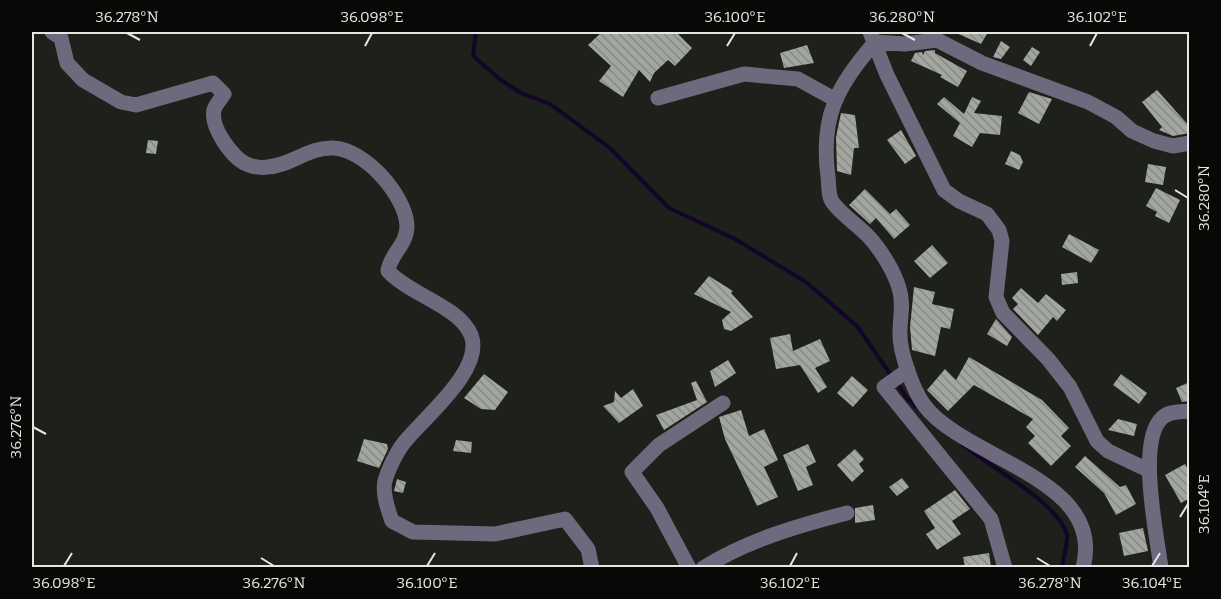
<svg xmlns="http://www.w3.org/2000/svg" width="1221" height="599" font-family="Bitter,serif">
<defs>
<pattern id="building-back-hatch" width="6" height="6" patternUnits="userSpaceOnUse" patternTransform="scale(1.5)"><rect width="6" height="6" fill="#a2a69f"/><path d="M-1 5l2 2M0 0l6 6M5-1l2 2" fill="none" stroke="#868984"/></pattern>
</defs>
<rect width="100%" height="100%" fill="#1d201b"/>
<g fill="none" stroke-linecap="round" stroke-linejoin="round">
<path stroke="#130528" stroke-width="4" d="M476,32l-3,24 28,24 20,13 29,11 60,44 59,60 66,31 71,43 51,44 35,51
M897,383l10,15 12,11
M962,444c25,22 97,58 105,91 1,9 -4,23 -5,33"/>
</g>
<path fill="url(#building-back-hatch)" d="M602,32h74l16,16 -17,18 -7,-6 -14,13 -4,9 -11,-12 -16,27 -24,-16 12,-15 -23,-21z
M954,32h34l-7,12z
M1001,41l9,6 -9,12 -8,-2z
M807,45l7,18 -30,5 -4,-15z
M1032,47l8,5 -9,14 -8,-6z
M935,50v3l32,18 -9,16 -18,-10 2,-2 -31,-14 4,-8 7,-1 1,3 2,-4z
M1157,90l33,37v6l-17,3 -14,-6 3,-3 -20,-25z
M1029,92l23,7 -13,25 -21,-11z
M944,97l20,17 8,-17 9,4 -7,12 28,3 -2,19 -20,-2 -8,14 -19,-11 7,-13 -23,-19z
M841,113l14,2 4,33h-5l-3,27 -14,-4 -1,-34z
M901,130l15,26 -11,8 -18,-24z
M148,140l10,1 -2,13 -10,-1z
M1011,151l9,4 3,7 -4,8 -14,-6z
M1148,164l18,3 -3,18 -18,-3z
M1156,188l24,12 -11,23 -14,-7 2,-4 -11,-6z
M865,189l25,25 6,-5 14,16 -16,14 -18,-21 -6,6 -21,-19z
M1069,234l30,16 -8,13 -29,-16z
M932,245l16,18 -18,15 -16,-17z
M1077,272l1,11 -16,2 -1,-11z
M709,276l24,15 -2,2 22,24 -22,14 -7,-2 -2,-9 9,-8 -37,-18z
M914,287l21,5 -3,12 22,5 -4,20 -9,-2 -6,29 -23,-6 -2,-23z
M1021,288l17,15 8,-9 20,16 -9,11 -4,-4 -15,18 -25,-26 5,-5 -6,-6z
M996,319l16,18 -5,9 -20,-12z
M790,334l3,17 27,-12 10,22 -15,7 12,19 -9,6 -18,-28 -24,4 -6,-31z
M969,357l73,43 27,28 -8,8 10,10 -20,20 -23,-23 7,-7 -9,-9 7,-8 -59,-34 -26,26 -21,-21 18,-21 11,11z
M728,360l8,13 -21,14 -5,-16z
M484,374l24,18 -13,18 -14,-1 -17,-11z
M1121,374l26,19 -8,11 -26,-19z
M852,376l16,14 -15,17 -16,-14z
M696,381l11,21 -43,28 -8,-15 41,-15 -6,-17z
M1190,382v19l-8,1 -6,-14z
M633,389l10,17 -24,17 -16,-17 11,-4 1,-11 6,7z
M741,410l8,26 15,-7 14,31 -14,7 14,30 -21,9 -32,-67 -6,-22z
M1118,419l19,5 -3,12 -26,-6z
M364,439l23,5 1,5 -9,19 -22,-7z
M456,440l16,2 -1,11 -18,-2z
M808,444l8,18 -10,5 7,18 -15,6 -15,-36z
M855,449l9,10 -5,5 5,7 -12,11 -15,-17z
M1085,456l35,31 6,-2 10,19 -20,11 -12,-22 -29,-26z
M1185,464l5,8v26l-9,5 -16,-28z
M902,478l7,9 -12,9 -8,-9z
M397,479l9,3 -3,11 -9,-2z
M955,490l15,19 -18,12 9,13 -24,16 -11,-16 9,-6 -11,-17z
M873,505l2,15 -20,3v-15z
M1143,528l5,23 -24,5 -5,-23z
M989,553l2,14h-26l-2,-10z"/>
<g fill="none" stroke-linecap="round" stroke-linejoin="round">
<path stroke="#6e697c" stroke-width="15" d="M52,32l9,6 6,25 16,17 38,22 15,3 77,-22 11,11c-3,5 -9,11 -10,16 -4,17 19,50 35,55 5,2 14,3 18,2 23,-1 42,-20 66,-19 32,1 73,48 74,78 0,19 -17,28 -19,45 22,24 71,35 83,64 14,35 -49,84 -68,109 -7,9 -15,26 -18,37 -3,12 3,29 7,40l21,11 82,2 70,-15 23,30 4,19
M870,32l17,43 57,115 15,11 28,13 12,16 3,11 -6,56 7,16 45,46 22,28 27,54 11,10 40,19
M875,42c-38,45 -55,74 -47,135 1,7 0,20 5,26 10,13 25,22 36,34 12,13 25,34 30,51 5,15 1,29 1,44 -1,19 13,58 24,73 41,55 183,73 159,163
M875,42l30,2 32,-4 45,23 106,39 28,15 16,14 22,10 19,5 17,-3
M658,98l86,-24 54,5 38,21
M908,370l-24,17 107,132 14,49
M689,568l-32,-60 -25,-36 27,-27 64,-42
M703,568c45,-28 94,-42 144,-55
M1161,568c-4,-32 -25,-129 2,-151 7,-6 18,-5 27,-6"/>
</g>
<path fill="none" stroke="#e5e7e3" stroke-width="2" d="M127,33l13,7M902,33l13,7M365,46l7,-13M727,46l8,-13M1090,46l7,-13M1175,190l13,8M33,427l13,7M1180,517l8,-13M261,558l13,8M1037,558l13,8M64,566l8,-13M427,566l8,-13M790,566l7,-13M1152,566l8,-13"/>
<rect width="1221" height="599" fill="none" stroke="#080907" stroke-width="66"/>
<rect x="33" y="33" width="1155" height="533" fill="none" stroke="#e5e7e3" stroke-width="2"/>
<g font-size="15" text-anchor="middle" fill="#e5e7e3">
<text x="127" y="22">36.278°N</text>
<text x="372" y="22">36.098°E</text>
<text x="735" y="22">36.100°E</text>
<text x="902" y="22">36.280°N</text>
<text x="1097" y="22">36.102°E</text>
<text transform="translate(1204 198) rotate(-90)" y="5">36.280°N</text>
<text transform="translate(16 427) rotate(-90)" y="5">36.276°N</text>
<text transform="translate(1204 504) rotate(-90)" y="5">36.104°E</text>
<text x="64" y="588">36.098°E</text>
<text x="274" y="588">36.276°N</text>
<text x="427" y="588">36.100°E</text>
<text x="790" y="588">36.102°E</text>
<text x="1050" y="588">36.278°N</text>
<text x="1152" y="588">36.104°E</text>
</g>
</svg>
